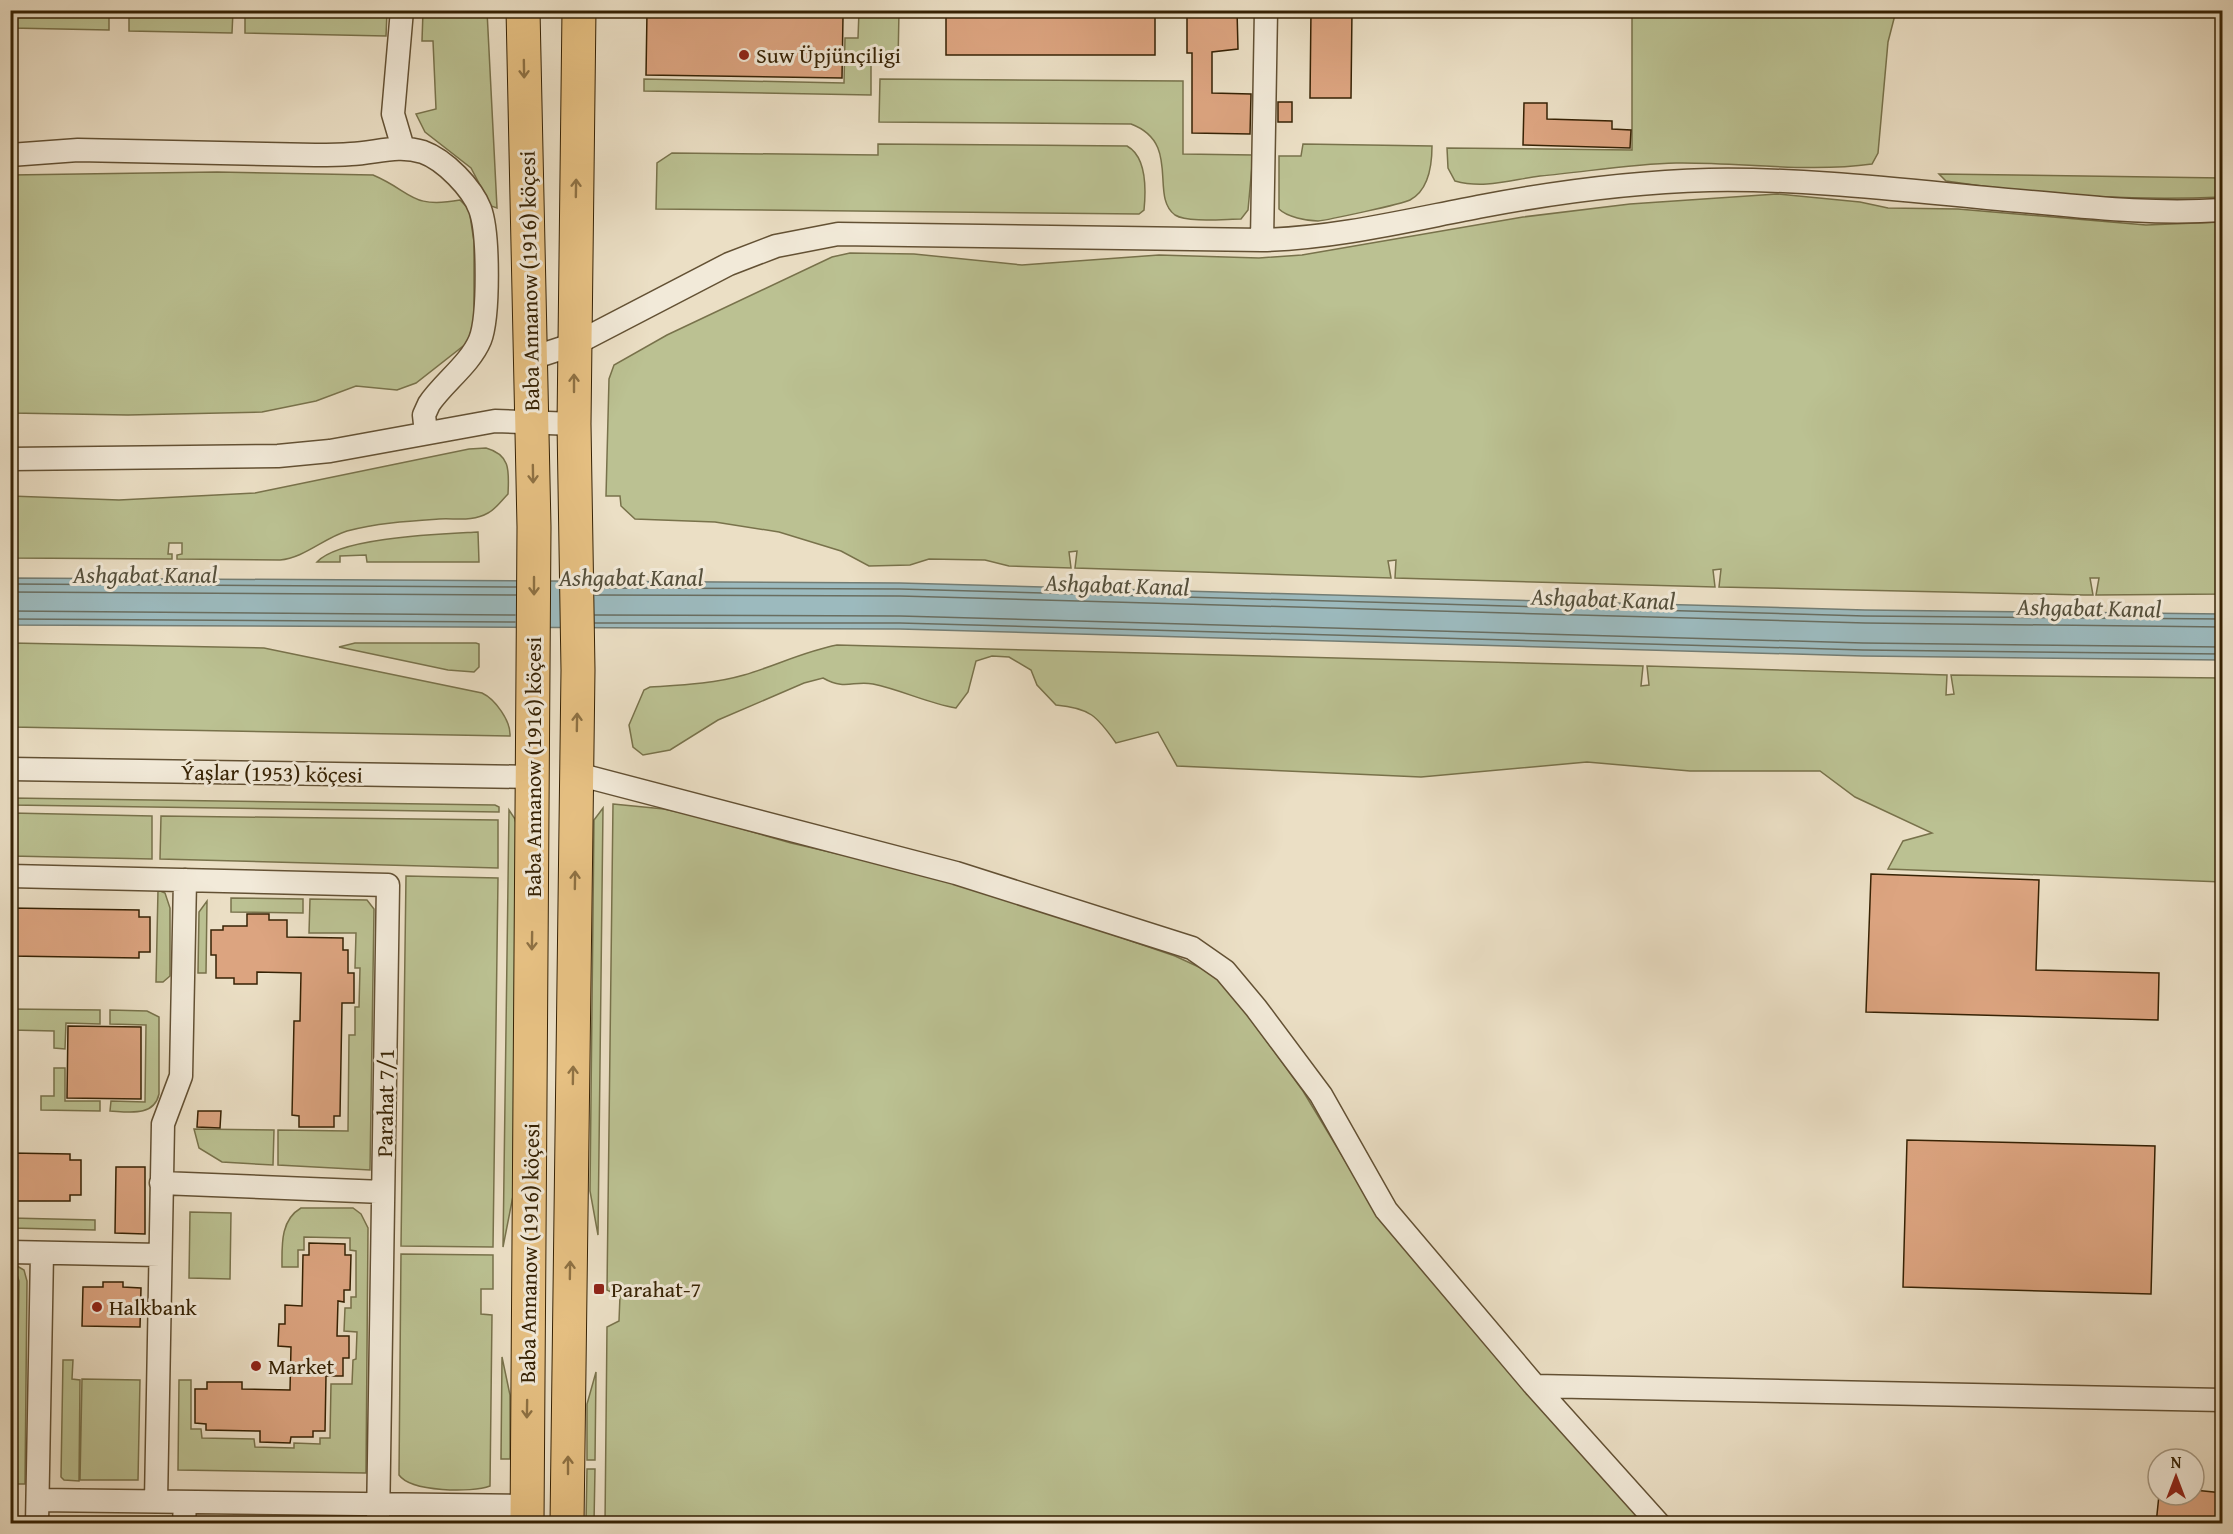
<svg xmlns="http://www.w3.org/2000/svg" width="2233" height="1534" font-family="'Gentium Book Plus',serif">
<rect width="100%" height="100%" fill="#ebdfc5"/>
<filter id="stains"><feTurbulence type="fractalNoise" baseFrequency=".00333" numOctaves="4"/><feColorMatrix values="0 0 0 0 .2 0 0 0 0 .09 0 0 0 0 .02 0 0 0 .5 -.17"/></filter>
<radialGradient id="worn" r=".72"><stop offset=".6" stop-color="#630" stop-opacity="0"/><stop offset="1" stop-color="#630" stop-opacity=".3"/></radialGradient>
<path fill="#bbc192" stroke="#78724b" stroke-width="1.5" d="M11,10l98,1v19l-98,-2z
M129,11h104l-1,22 -103,-2z
M245,11h142l-1,25 -141,-3z
M423,11h64l10,197 -6,-2 -20,-38 -46,-36 -9,-18 20,-5 -3,-68h-11z
M859,11h40l-1,52h-27v32l-227,-4v-12l200,4 1,-45h13z
M1632,11h264l-8,31 -10,111 -6,11c-65,9 -131,-2 -196,-1 -45,1 -91,9 -136,13 -30,4 -56,13 -85,5l-7,-13 -1,-20 185,2z
M880,79l303,2v73l70,1 -5,55 -7,9c-16,0 -53,4 -66,-4 -26,-19 7,-72 -44,-91l-252,-2z
M878,144l249,2c20,11 19,44 17,64l-5,4 -483,-5 1,-46 15,-10 206,2z
M1303,144l129,2c0,18 -3,44 -22,54 -8,4 -82,20 -92,21 -11,0 -31,-4 -39,-12v-53h22z
M217,172l156,3c40,17 37,34 87,25l9,9 5,33v81l-7,20 -51,40 -19,7 -41,-4 -40,15 -54,11 -134,3 -117,-2v-238z
M1939,174l283,4v19c-91,4 -185,-2 -276,-16z
M1777,194l83,8 28,6 70,1 188,16 76,-3v372l-126,1 3,-17h-9l3,17h-9l-365,-8 2,-18 -8,1 2,17 -320,-9 1,-18 -8,1 3,17 -316,-10 2,-17 -8,1 2,16 -62,-2 -24,-6 -56,-1 -19,6 -41,1 -28,-15 -62,-19 -64,-10 -80,-3 -14,-13 -1,-10h-14l3,-117 5,-14 53,-30 165,-78 18,-4 64,1 108,11 137,-10 100,3 43,-3 221,-38 107,-13z
M486,448c25,7 23,23 22,46 -6,6 -12,15 -20,19 -16,9 -32,5 -49,6 -30,2 -63,4 -92,12 -23,7 -43,27 -67,29l-103,-1v-4l5,-1v-11h-13l-1,11h4v5l-161,-1v-62l108,4 136,-7 214,-44z
M478,532l1,30h-112l-1,-7 -26,1v6h-23c23,-25 126,-28 161,-30z
M11,643l253,5 218,45c13,6 29,28 28,43l-499,-9z
M355,643h121l3,1v23l-5,5 -26,-2 -109,-23z
M837,645l806,21 -2,20 8,-1 -2,-19 300,9 -1,20 8,-1 -3,-19 271,3v204l-334,-13 15,-28 29,-8 -77,-36 -35,-26h-130l-103,-9 -166,15 -244,-11 -19,-34 -42,11c-19,-27 -26,-35 -60,-38l-19,-20 -6,-15 -22,-13 -17,-1 -16,5 -8,31 -12,16c-29,-5 -54,-18 -83,-24 -20,-4 -27,7 -50,-6l-19,5 -86,37 -48,30 -27,5 -10,-8 -4,-22 15,-35 6,-3c32,-2 63,-3 94,-12 31,-9 61,-24 93,-30z
M11,798l484,7 4,2v5l-488,-7z
M613,804l51,5 37,8 90,26 165,38 219,75 26,12 16,11 24,27 62,85 76,126 264,306 -1038,1 2,-197 12,-6 1,-25 -13,-6z
M603,808l-5,427 -8,-44 4,-371z
M509,810l6,9 2,9 -4,368 -10,51z
M11,813l141,3v43l-141,-3z
M161,816l337,4v48l-338,-9z
M406,876l92,2 -5,369 -92,-1z
M158,890l7,3 5,15v68l-7,6h-7z
M231,898l72,1v14l-72,-1z
M310,899l57,1 7,9 -4,261 -92,-5v-35l70,1 1,-96h6v-28h4l1,-39h-5l1,-35h-47z
M207,901l-1,72h-8l1,-61z
M11,1009l89,1v14l-34,-1 -1,26 -11,-1v-17l-43,-1z
M110,1010l37,1 12,6v77c-5,23 -30,18 -49,17l1,-10 34,1 1,-77 -36,-1z
M54,1068h11v33h35v10l-59,-1v-14h13z
M194,1129l80,1 -1,35 -51,-3 -23,-14z
M301,1208h52l8,6 7,14 -2,245 -188,-3 1,-90h12v49h10l1,9 52,1 1,8 39,1v-5l26,1v-6h10l1,-54h21l1,-24 3,-1 1,-27 -13,-1 1,-23h6v-11h5v-46l-6,-1v-12l-46,-1v13h-6v17h-16c0,-21 -2,-47 19,-59z
M190,1212l41,1 -1,66 -41,-1z
M11,1218l84,2v10l-84,-2z
M401,1254l92,1v34h-12v25l11,1 -2,171c-18,7 -79,6 -91,-11z
M10,1262l14,8 3,11 -2,203h-9l3,-203 -2,-6 -6,-5z
M502,1357l8,38v64h-9z
M63,1360h10l-1,19 8,1 -1,101 -15,-1 -3,-3z
M596,1372l-1,88h-8v-56z
M82,1379l58,1 -2,100h-58z
M587,1469h8l-1,54h-8z"/>
<path fill="#9cbabe" stroke="#737d74" stroke-width="1.5" d="M11,578l889,5 965,27 357,4v46l-359,-4 -963,-27 -889,-4z"/>
<g fill="none" stroke-linecap="round" stroke-linejoin="round">
<path stroke="#696e61" stroke-width="1.5" d="M10,584l506,3
M595,588l305,1 965,27 357,3
M10,592l506,3
M595,595l305,1 965,27 357,4
M10,611l505,4
M595,615l305,1 963,27 359,4
M10,619l505,3
M595,623h305l963,27 359,4"/>
</g>
<path fill="#dca480" stroke="#362204" stroke-width="1.5" d="M946,10h209v45h-209z
M1187,10h50l1,39 -26,3v41l39,1 -1,40 -58,-1v-80h-5z
M1311,10h41l-1,88h-41z
M647,12l196,4 -1,62 -196,-3z
M1278,102h14v20h-14z
M1524,103h23v16l65,2v8l19,1 -1,18 -107,-3z
M1871,874l168,6 -3,90 123,3 -1,47 -292,-8z
M10,908l129,2v7h11v35h-11v6l-129,-2z
M247,914h22v6h18v17l56,1v12h5v23h6v30h-12l-2,113h-6v11h-35v-11l-7,-1 2,-94h6l1,-48 -44,-1v12h-23v-6h-18v-23h-5v-25h12v-4h24z
M68,1026l73,1v72l-74,-1z
M198,1111h23l-1,17 -23,-1z
M1907,1140l248,6 -4,148 -248,-7z
M10,1153l60,1v6h11v35h-11v6h-60z
M116,1167h29v67l-30,-1z
M309,1243l36,1v11h6l-1,35h-6v12l-6,-1 -1,35h12v22h-6v18h-17l-1,55h-12v6h-22l-1,6 -30,-1v-11l-54,-1v-6l-11,-1v-34h12v-7h35v7l48,1 1,-43 -13,-1 1,-22h6v-19l17,1 1,-51h6z
M103,1282h20v5l18,1 -1,39 -58,-1 1,-39h20z
M2194,1490l29,3v31h-67l3,-29h35z"/>
<g fill="none" stroke-linecap="round" stroke-linejoin="round">
<defs>
<path id="minor" d="M402,10l-9,104 10,34
M10,155l68,-5 237,5c12,0 24,0 36,-1 25,-1 47,-10 72,-2 22,8 49,36 57,57 9,24 9,108 0,131 -10,24 -37,43 -51,64l-5,11 2,18
M1262,240l4,-230
M532,358l43,-14 154,-80 47,-18 62,-12 424,6c75,-2 147,-20 221,-34 74,-14 150,-24 226,-26 112,-2 223,14 334,23 61,6 119,11 179,7
M10,459l268,-3 52,-5 165,-30 79,3
M10,769l523,8
M577,774l379,99 236,75 33,23 31,37 65,87 65,115 149,176 124,138
M10,876l378,9 -10,639
M161,1183l222,9
M10,1252l150,3
M1535,1386l687,14
M38,1500l489,6
M156,1501l7,-377 18,-48 4,-196
M37,1524l5,-271
M184,1524l1,-22"/>
<path id="primary" d="M523,10l11,517 -7,997
M567,1524l11,-854 -4,-246 5,-414"/>
</defs>
<use href="#minor" stroke="#635134" stroke-width="25"/>
<use href="#primary" stroke="#362204" stroke-width="35"/>
<use href="#minor" stroke="#f2ead9" stroke-width="22"/>
<use href="#primary" stroke="#e6c082" stroke-width="33"/>
</g>
<defs><path id="oneway-shaft" d="M-6 0H5M1.5-3L5.5 0L1.5 3" fill="none" stroke-width="1.6" stroke-linecap="round" stroke-linejoin="round" transform="scale(1.5)"/></defs>
<g stroke="#8e7143">
<use href="#oneway-shaft" transform="translate(524 69) rotate(89)"/>
<use href="#oneway-shaft" transform="translate(576 188) rotate(-89)"/>
<use href="#oneway-shaft" transform="translate(574 383) rotate(-90)"/>
<use href="#oneway-shaft" transform="translate(533 474) rotate(89)"/>
<use href="#oneway-shaft" transform="translate(534 586) rotate(90)"/>
<use href="#oneway-shaft" transform="translate(577 722) rotate(-89)"/>
<use href="#oneway-shaft" transform="translate(575 880) rotate(-89)"/>
<use href="#oneway-shaft" transform="translate(532 941) rotate(91)"/>
<use href="#oneway-shaft" transform="translate(573 1075) rotate(-89)"/>
<use href="#oneway-shaft" transform="translate(570 1270) rotate(-89)"/>
<use href="#oneway-shaft" transform="translate(527 1409) rotate(91)"/>
<use href="#oneway-shaft" transform="translate(568 1465) rotate(-90)"/>
</g>
<g fill="#8f2418" stroke="#f2ead9" stroke-width="2">
<circle cx="744" cy="55" r="6"/>
<rect x="593" y="1283" width="12" height="12" rx="3"/>
<circle cx="97" cy="1307" r="6"/>
<circle cx="256" cy="1366" r="6"/>
</g>
<g text-anchor="middle" stroke-width="6" stroke-linejoin="round" paint-order="stroke">
<g font-size="22" fill="#362204" stroke="#f2ead9" text-anchor="start">
<text x="756" y="63">Suw Üpjünçiligi</text>
<text x="611" y="1297">Parahat-7</text>
<text x="109" y="1315">Halkbank</text>
<text x="268" y="1374">Market</text>
</g>
<g font-size="22" fill="#362204" stroke="#f2ead9">
<text transform="translate(529 281) rotate(-91)" y="8">Baba Annanow (1916) köçesi</text>
<text transform="translate(533 767) rotate(-90)" y="8">Baba Annanow (1916) köçesi</text>
<text transform="translate(272 773) rotate(1)" y="8">Ýaşlar (1953) köçesi</text>
<text transform="translate(385 1103) rotate(-89)" y="8">Parahat 7/1</text>
<text transform="translate(529 1253) rotate(-89)" y="8">Baba Annanow (1916) köçesi</text>
</g>
<g font-size="24" font-style="italic" fill="#55503c" stroke="#f2ead9">
<text x="145" y="583">Ashgabat Kanal</text>
<text x="631" y="586">Ashgabat Kanal</text>
<text transform="translate(1117 585) rotate(2)" y="8">Ashgabat Kanal</text>
<text transform="translate(1603 599) rotate(2)" y="8">Ashgabat Kanal</text>
<text transform="translate(2089 608) rotate(1)" y="8">Ashgabat Kanal</text>
</g>
</g>
<rect width="2233" height="1534" fill="none" stroke="#ebdfc5" stroke-width="36"/>
<rect x="12" y="12" width="2209" height="1510" fill="none" stroke="#362204" stroke-width="3"/>
<rect x="18" y="18" width="2197" height="1498" fill="none" stroke="#362204" stroke-width="1.5"/>
<g transform="translate(2176 1477)"><circle r="28" fill="#f2ead9" stroke="#a79a84" stroke-width="1.5"/>
<path d="M0-4.5L10 22L0 15L-10 22Z" fill="#8f2418"/>
<text y="-9" font-size="16" font-weight="bold" text-anchor="middle" fill="#362204">N</text>
</g>
<rect width="100%" height="100%" filter="url(#stains)"/>
<rect width="100%" height="100%" fill="url(#worn)"/>
</svg>
